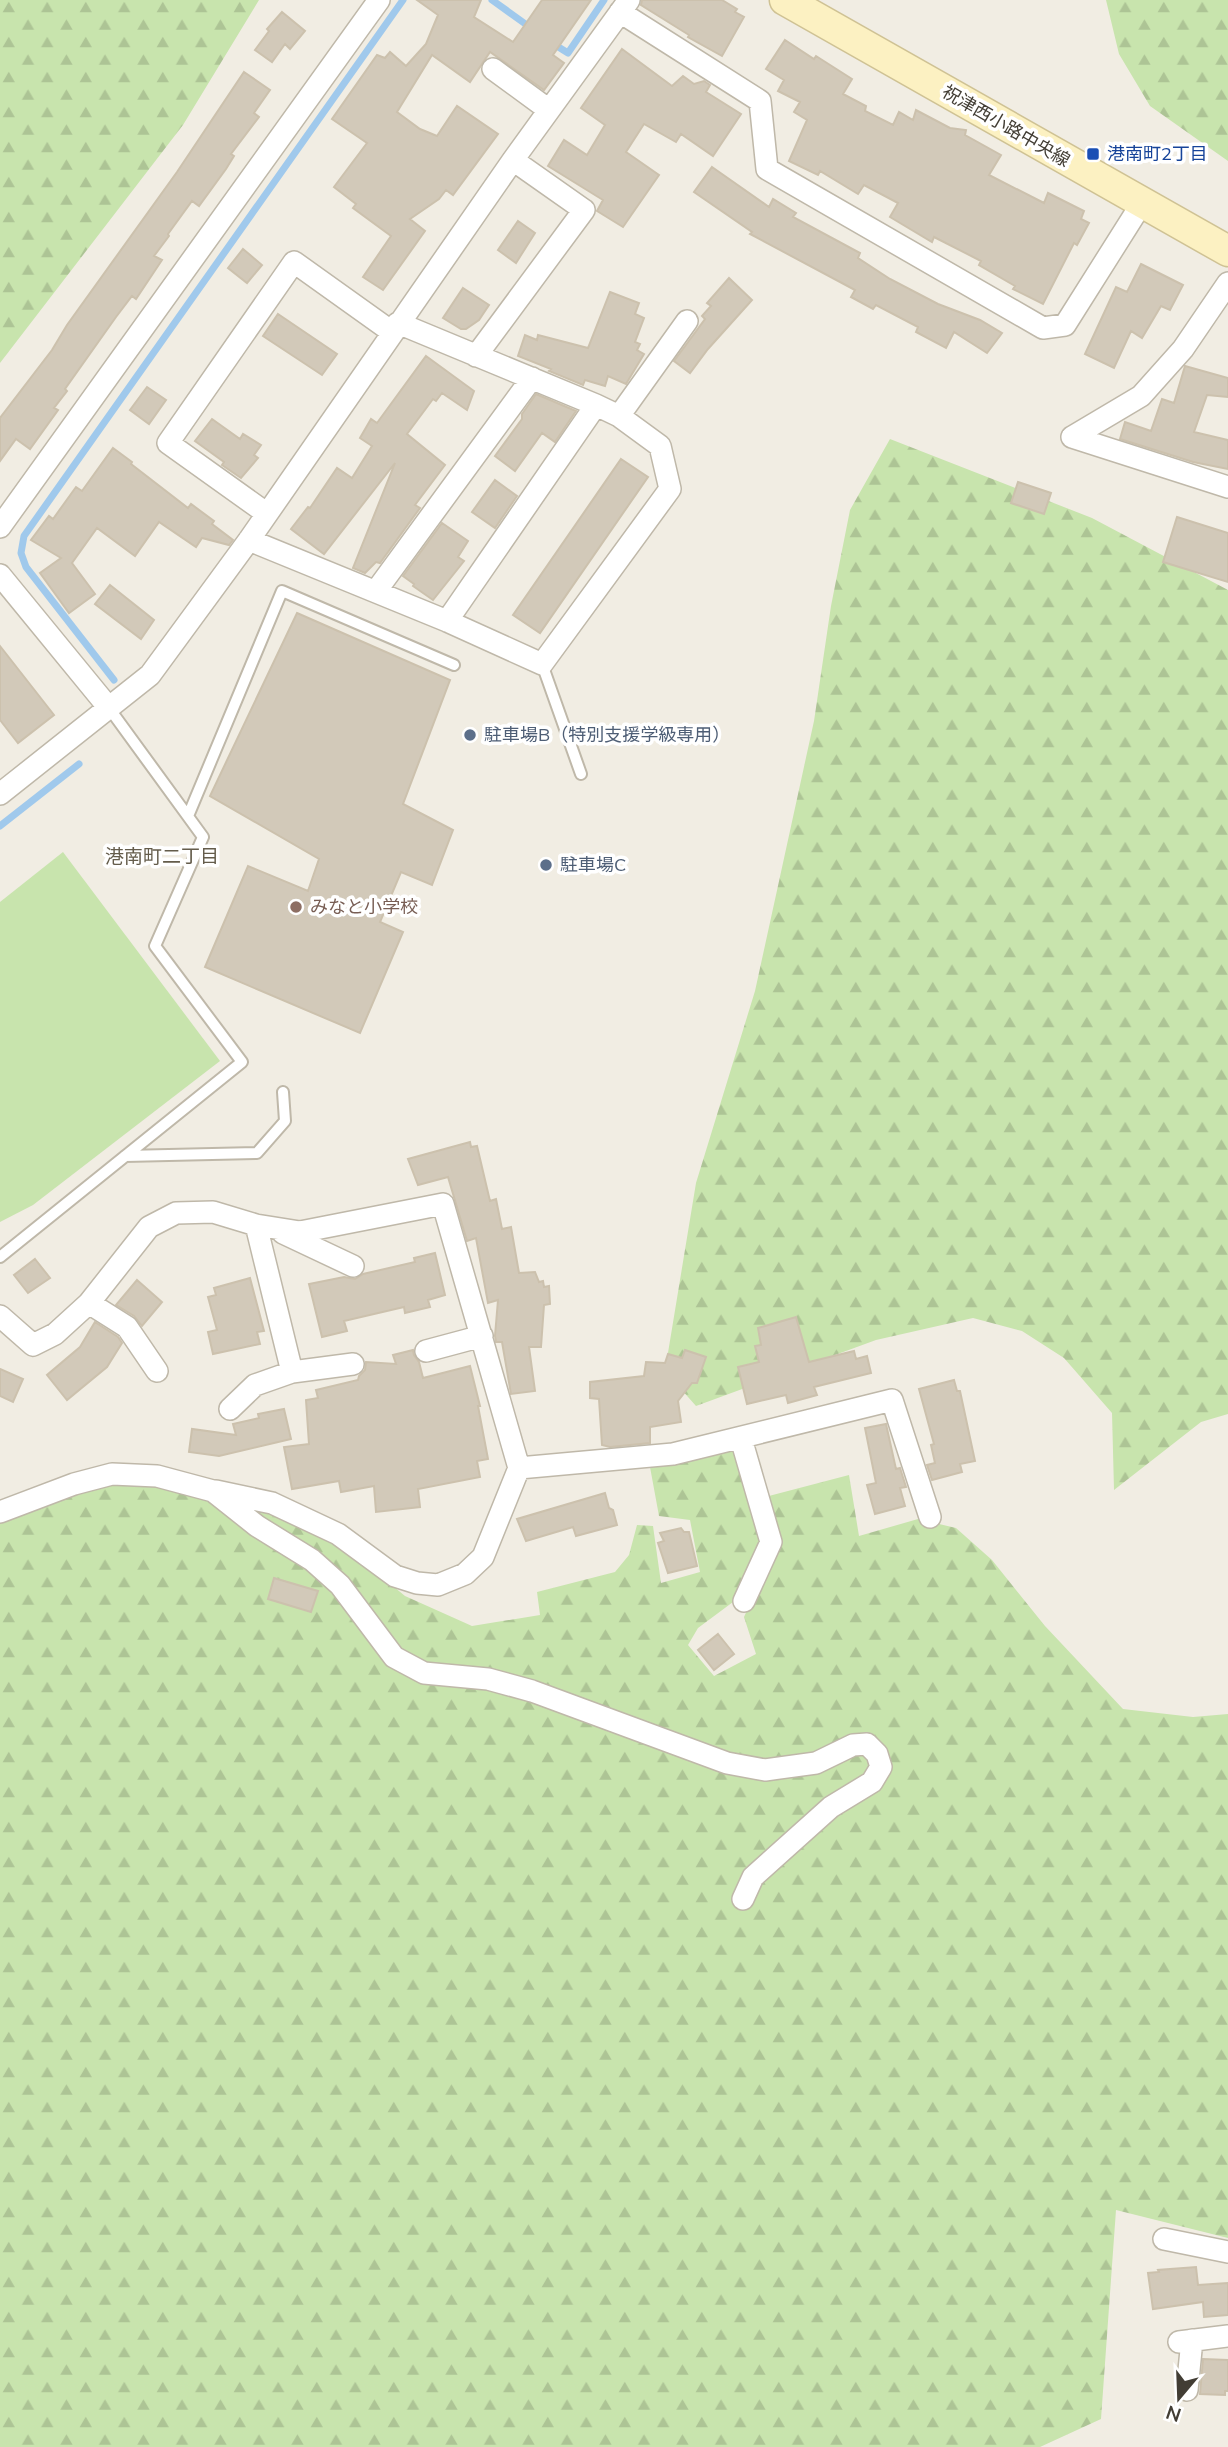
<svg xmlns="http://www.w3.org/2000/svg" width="1228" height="2447" font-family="Mulish,'Noto Sans JP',sans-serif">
<defs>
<pattern id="forest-firs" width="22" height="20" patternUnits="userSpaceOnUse" patternTransform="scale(1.75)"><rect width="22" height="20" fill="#c8e4ad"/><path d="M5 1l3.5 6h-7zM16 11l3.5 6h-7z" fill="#adc495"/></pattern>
</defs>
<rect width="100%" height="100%" fill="#f1ede3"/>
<path fill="url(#forest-firs)" d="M0,0h259l-76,125 -183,238z
M1106,0h122v161l-78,-55 -31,-52z
M890,439l202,79 136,72v824l-27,8 -87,68 -2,-77 -48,-55 -42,-27 -49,-13 -97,22 -180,66 -31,-35 31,-188 59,-192 59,-270 17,-115 19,-96z
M735,1446l30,91 -32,65 -35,26 -10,17 26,31 42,-22 -12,-37 33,-72 -12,-48 84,-22 10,61 59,-17 38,9 36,32 53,66 78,83 70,8 35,-3v524l-112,-28 -15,209 -61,28h-1040v-929l112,-39 87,15 70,16 66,28 70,58 67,30 68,-11 -3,-23 78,-20 14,-17 8,-30 16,1 8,57 39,-11 -10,-52 -31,-4 -9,-49z"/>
<path fill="#c8e4ad" d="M63,852l157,209 -187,144 -33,17v-320z"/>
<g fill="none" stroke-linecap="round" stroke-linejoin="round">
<path stroke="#a0c9ec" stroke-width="7" d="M492,0l39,28
M552,43l16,10 36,-53
M114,680l-88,-113 -5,-14 3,-17 379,-536
M0,826l79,-62"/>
</g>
<path fill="#d2c9b9" stroke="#ccc1ad" stroke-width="2" d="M417,0h64l-7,17 39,25 29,-42h49l-38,55 11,8 -20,27 -54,-38 -20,30 -38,-27 -35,57 23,17 17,7 20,-30 41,28 -45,61 -7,-5 -7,9 -29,20 15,12 -42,59 -20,-13 28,-41 -38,-28 3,-4 -22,-17 33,-44 -35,-24 45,-64 8,3 5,-6 16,14 20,-22 12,-29z
M642,0h80l15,9 -2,3 9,5 -22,39 -34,-19 1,-2 -48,-30z
M282,12l23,19 -15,18 -5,-5 -13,18 -17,-12 14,-19 -2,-2z
M785,40l29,19 2,-3 36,23 -9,15 23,12 -1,5 28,14 6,-13 14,8 3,-10 34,18 16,2 -1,5 36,20 -12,20 55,28 4,-10 36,18 -3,8 8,4 -12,22 -3,-2 -31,61 -30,-15 2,-3 -36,-21 2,-4 -47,-24 -2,5 -42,-25 8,-14 -34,-18 -6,9 -38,-23 -2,4 -29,-14 18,-41 -13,-8 6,-10 -22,-11 6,-11 -18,-11z
M622,49l50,37 11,-10 11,8 10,-3 6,4 -4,7 35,22 -28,42 -32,-22 -5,8 -32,-18 -18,28 33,23 -36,52 -26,-16 6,-11 -55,-34 16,-26 23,15 18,-30 -24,-17z
M244,72l26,18 -16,23 5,4 -28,37 3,2 -8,13 -27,37 -7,-5 -24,33 1,2 -15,20 8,4 -26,39 -4,-3 -16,21 -51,72 2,2 -13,17 4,2 -28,39 -14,-10 -16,22v-43l52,-68 15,-25 110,-153z
M712,167l57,40 4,-8 23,14 -3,4 67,36 -2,5 32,21 48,25 42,16 22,13 -15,20 -33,-21 -8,16 -30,-16 2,-5 -42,-22 -3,4 -22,-12 4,-7 -105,-56 2,-2 -58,-40z
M518,221l17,12 -19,30 -18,-13z
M243,249l19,16 -15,18 -19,-15z
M1141,264l42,21 -13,25 -9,-4 -19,32 -11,-7 -17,37 -29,-14 31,-67 11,5z
M729,278l23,22 -44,49 -18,24 -16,-12 31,-42 -3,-3 9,-10 -4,-3z
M463,288l26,17 -10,15 -13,9h-5l-18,-11z
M610,292l29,11 -4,11 9,4 -9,24 5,2 -3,6 7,4 -18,30 -18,-8 -3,10 -20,-6 -2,5 -34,-14 2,-2 -33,-13 7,-21 12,5 1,-5 50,13z
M278,314l59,40 -15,21 -59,-39z
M426,356l48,35 -7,19 -25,-17 -6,8 -3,-2 -26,35 38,31 -30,40 5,3 -40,55 -4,-1 -11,11 -12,-5 42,-105 -71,91 -33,-25 17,-22 2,1 27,-40 15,10 20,-32 -12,-8 11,-19 6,4z
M1185,366l43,12v19l-21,-2 -13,37 34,8v29l-35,-7 -73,-23 5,-17 26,9 11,-32 12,4z
M147,387l19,13 -17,24 -19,-14z
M536,394l40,17 -21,31 -13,-9 -27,38 -20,-15 27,-37v-5z
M212,419l28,20 3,-5 18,11 -7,10 4,3 -17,20 -19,-13 2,-3 -29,-21z
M113,448l19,14 -1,2 57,44 3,-4 23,17 -2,3 21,16 -4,5 -27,-7 -6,9 -37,-25 -24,34 -38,-28 -25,35 23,31 -26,19 -29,-40 21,-15 -30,-18 18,-24 4,3 23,-32 6,4z
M621,459l27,18 -108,156 -27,-18z
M495,480l22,16 -22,32 -23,-16z
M1018,482l33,11 -7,21 -33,-11z
M1177,517l51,16v49l-65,-20z
M442,523l26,18 -10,16 6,4 -31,39 -20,-14 1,-2 -11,-8z
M110,585l44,35 -13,19 -46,-35z
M297,613l153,67 -47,124 50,26 -21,55 -31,-13 -21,50 23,10 -43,101 -155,-66 43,-101 60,25 11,-32 -109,-63z
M0,646l54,69 -36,28 -18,-23z
M470,1142l1,5 6,-1 13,55 6,-2 6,30 9,-2 8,46 16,-1 4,10 4,-1 1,6 5,-1 1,18 -6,1 -3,42h-12l6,44 -24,3 -9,-52h-6l-1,-6 3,-36 -10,3 -12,-65 -9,3 -19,-64 -30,8 -10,-26z
M435,1253l10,42 -17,5 2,7 -25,6 -1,-6 -60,14 3,10 -25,6 -13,-53 35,-7 11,2 8,-5 52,-12 -1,-4z
M35,1259l15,19 -22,15 -14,-18z
M250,1278l14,53 -7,1 3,12 -47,10 -5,-22 9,-2 -9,-33 8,-2 -2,-7z
M137,1280l25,22 -20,24 -8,-10 -18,-11z
M796,1317l13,45 45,-11 2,8 11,-3 4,17 -57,14 3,8 -29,8 -2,-8 -39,9 -9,-37 21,-5 -4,-16 6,-1 -3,-17z
M95,1322l23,15 4,6 -15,24 -40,33 -20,-25 33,-28z
M413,1350l1,5 5,7 4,16 47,-12 10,40h-2l10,53 -11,2 3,16 -62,12 2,18 -44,5 -2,-26 -33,6 -2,-11 -47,8 -8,-42 25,-3 -3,-44 12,-2 -2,-8 42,-10 1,-4 6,-6 1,-8 30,2 -3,-9z
M685,1350l21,7 -9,26h-5l-14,18 3,21 -31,5v16l-40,4 -8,-2 -3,-46 -9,-1v-16l54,-6 2,-14 19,1 3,-9 14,4z
M0,1369l23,10 -10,23 -13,-6z
M954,1380l3,11h3l15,70 -15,3 2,8 -30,8 -5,-15 8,-2 -4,-18 3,-1 -15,-55z
M284,1409l7,30 -72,17 -30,-4 3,-23 44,6 -3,-11 26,-6 -1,-4z
M886,1424l10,45 4,-1 6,19 -6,1 5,18 -30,8 -8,-29 9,-2 -11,-55z
M605,1493l4,15 4,2 4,15 -41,11 -3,-9 -47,14 -9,-22z
M681,1528l3,4h5l8,34 -29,7 -10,-30 6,-2 -4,-8z
M274,1578l44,13 -7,21 -43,-13z
M718,1634l16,20 -20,16 -16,-20z
M1196,2267l2,18 30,-2v32l-24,2 -1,-15 -50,7 -5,-36 11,-1 -1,-2z
M1203,2359l25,1v31h-3v4l-25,-1z"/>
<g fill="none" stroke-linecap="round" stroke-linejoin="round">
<defs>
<path id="service" d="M542,664l39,110
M188,816l94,-225 172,74
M125,1156l132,-3 28,-32 -2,-29
M0,1257l242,-195 -87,-116 48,-109 -94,-129"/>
<path id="minor" d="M620,12l140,89 7,68 276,159 22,-3 77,-122
M493,69l56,41
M398,323l198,82 -149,216
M476,356l108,-146 -71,-50
M619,416l68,-95
M1072,437l69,-41 42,-47 45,-66
M1072,437l156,50
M266,513l-98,-70 126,-181 98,70
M0,527l379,-527
M249,540l198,81 95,43 128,-175 -10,-43 -41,-30 -23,-11
M0,575l109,133
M376,591l156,-213
M0,794l150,-119 99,-135 264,-380 116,-160
M256,1225l36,147
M283,1233l70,33
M89,1303l38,24 30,44
M0,1316l33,29 22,-11 34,-31 60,-76 27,-14 37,-1 43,13 44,7 143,-28 76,264 -36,89 -18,17 -27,11 -21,-2 -22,-7 -57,-42 -66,-31 -56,-12
M426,1351l56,-15
M230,1409l25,-24 37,-13 61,-8
M738,1438l4,4 29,100 -27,59
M519,1468l154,-14 219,-54 38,117
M0,1512l74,-28 38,-10 45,2 56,15 44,35 55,34 28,25 54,72 30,16 64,6 44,12 195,72 38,7 51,-7 37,-18 14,-1 10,10 4,13 -9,15 -41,25 -78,70 -10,22
M1164,2239l64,13
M1179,2342l49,-6
M1187,2390l5,-50"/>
<path id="secondary" d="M785,0l443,251"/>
</defs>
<use href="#service" stroke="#bfb8a9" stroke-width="14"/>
<use href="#minor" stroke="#bfb8a9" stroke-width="24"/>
<use href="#secondary" stroke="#cfc294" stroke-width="33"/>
<use href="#service" stroke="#fff" stroke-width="10"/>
<use href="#minor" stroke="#fff" stroke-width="21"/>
<use href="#secondary" stroke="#fcf1c2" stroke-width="30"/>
</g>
<rect fill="#1a4fb4" stroke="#fff" stroke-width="2.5" x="1086" y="147" width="14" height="14" rx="3.5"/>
<g fill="#5c6f8a" stroke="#fff" stroke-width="2.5">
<circle cx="470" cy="735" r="7"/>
<circle cx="546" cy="865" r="7"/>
</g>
<circle fill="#8d6e63" stroke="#fff" stroke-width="2.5" cx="296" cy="907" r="7"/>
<g text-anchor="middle" stroke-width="7" stroke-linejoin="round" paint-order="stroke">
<g font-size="18" fill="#423d34" stroke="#fff">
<text transform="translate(1006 126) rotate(30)" y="6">祝津西小路中央線</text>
</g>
<g font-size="18" fill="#164399" stroke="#fff" text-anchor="start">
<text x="1107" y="160">港南町2丁目</text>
</g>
<g font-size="18" fill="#4e5e75" stroke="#fff" text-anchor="start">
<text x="484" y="741">駐車場B（特別支援学級専用）</text>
<text x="560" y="871">駐車場C</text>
</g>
<g font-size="18" fill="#785e54" stroke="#fff" text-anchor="start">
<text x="310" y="913">みなと小学校</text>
</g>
<g font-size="19" fill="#645c4b" stroke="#fff">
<text x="162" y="863">港南町二丁目</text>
</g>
</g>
<g transform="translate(1179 2398) rotate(199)" stroke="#ffffff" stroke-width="5" paint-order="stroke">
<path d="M0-5L12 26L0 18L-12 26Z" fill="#423d34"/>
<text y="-10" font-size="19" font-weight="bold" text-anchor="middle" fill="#423d34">N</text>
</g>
</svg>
